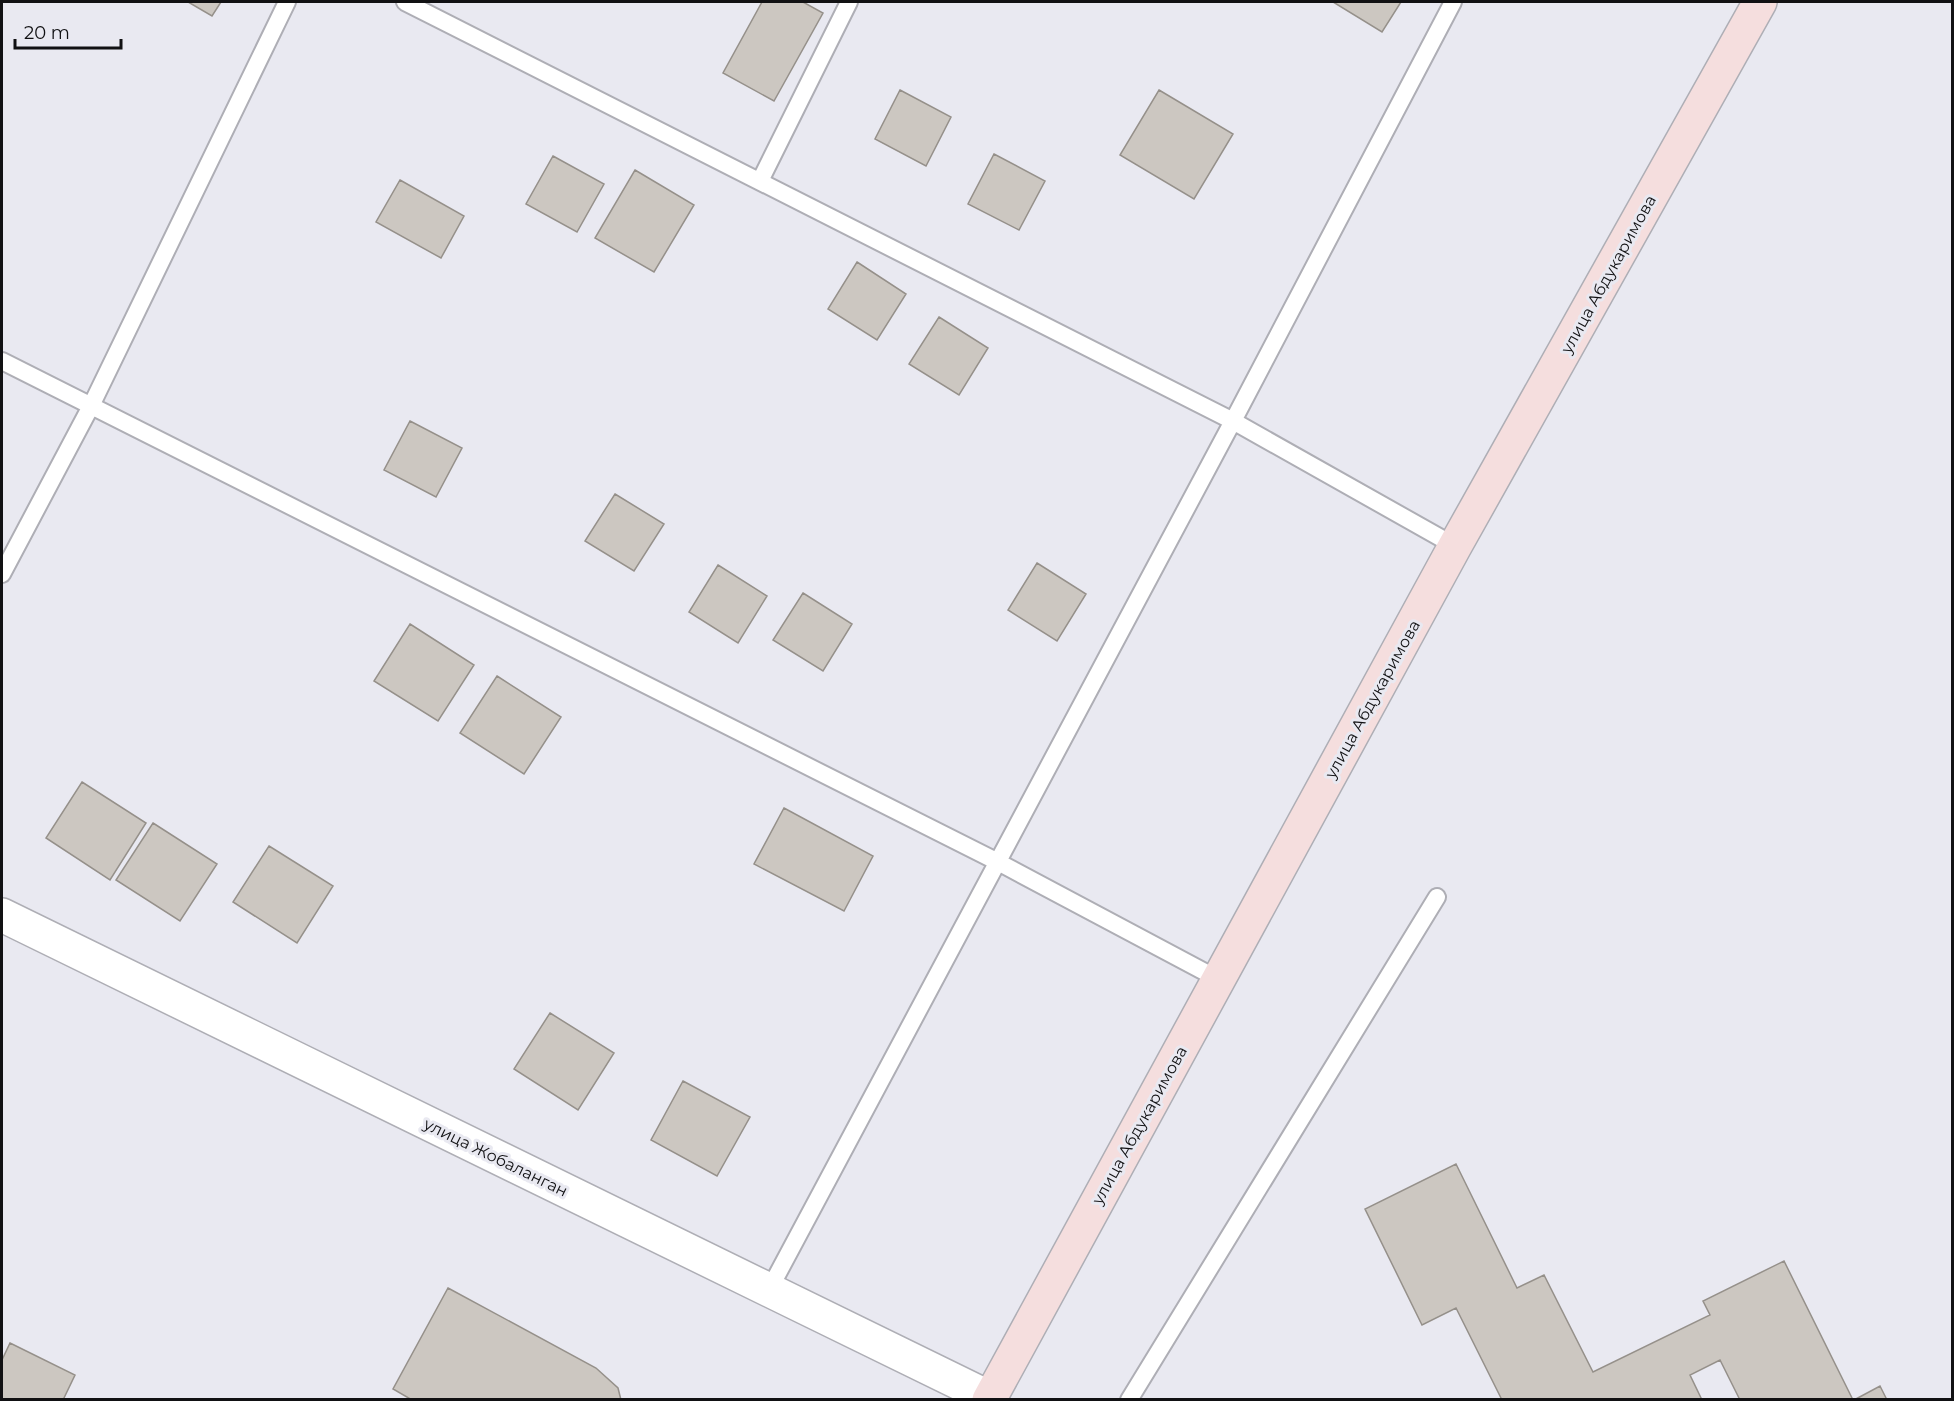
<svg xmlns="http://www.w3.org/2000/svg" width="1954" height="1401" font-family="Montserrat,sans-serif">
<rect width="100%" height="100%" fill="#e9e9f1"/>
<path fill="#ccc7c1" stroke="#95908a" stroke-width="1.5" d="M188,2h33l-9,14z
M762,2h41l20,11 -49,88 -51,-28z
M1333,2h68l-19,30z
M900,90l51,27 -25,49 -51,-27z
M1159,90l74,44 -39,65 -74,-44z
M994,154l51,27 -26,49 -51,-26z
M553,156l51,28 -27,48 -51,-28z
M635,170l59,35 -40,67 -59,-34z
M400,180l64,36 -23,42 -65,-36z
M857,262l49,32 -29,46 -49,-31z
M939,317l49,31 -29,47 -50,-31z
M410,421l52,27 -26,49 -52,-27z
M615,494l49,30 -30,47 -49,-30z
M1037,563l49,31 -29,47 -49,-31z
M718,565l49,31 -29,47 -49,-31z
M803,593l49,31 -29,47 -50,-31z
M410,624l64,41 -36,56 -64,-40z
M497,676l64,41 -37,57 -64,-41z
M82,782l64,41 -36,57 -64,-42z
M784,808l89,48 -29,55 -90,-47z
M153,823l64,41 -37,57 -64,-41z
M269,846l64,40 -36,57 -64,-41z
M550,1013l64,40 -36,57 -64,-41z
M683,1081l67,36 -33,59 -66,-36z
M1456,1164l61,124 27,-13 49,97 117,-57 -7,-14 81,-40 69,139h-113l-20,-40 -30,15 12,25h-200l-46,-92 -34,17 -57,-116z
M448,1288l148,80 22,20 3,12h-209l-19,-11z
M10,1343l65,32 -12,25h-61v-40z
M1880,1386l7,14h-33z"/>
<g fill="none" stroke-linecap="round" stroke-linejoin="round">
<defs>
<path id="lane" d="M405,2l828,419 222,125
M760,181l89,-179
M2,361l996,501 220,117
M2,574l89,-168 196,-404
M769,1290l464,-869 220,-419
M1129,1400l308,-503"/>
<path id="street" d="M2,915l988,483"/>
<path id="secondary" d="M989,1400l466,-854 305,-544"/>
</defs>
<use href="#lane" stroke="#aeaeb5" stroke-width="20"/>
<use href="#street" stroke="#aeaeb5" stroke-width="36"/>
<use href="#secondary" stroke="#aeaeb5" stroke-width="36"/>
<use href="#lane" stroke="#fff" stroke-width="16"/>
<use href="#street" stroke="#fff" stroke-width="33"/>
<use href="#secondary" stroke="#f5dede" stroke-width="33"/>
</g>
<g text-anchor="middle" stroke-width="6" stroke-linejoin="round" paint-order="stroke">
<g font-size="16" fill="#111113" stroke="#e9e9f1">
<text transform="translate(1608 274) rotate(-61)" y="6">улица Абдукаримова</text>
<text transform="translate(1372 699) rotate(-61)" y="6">улица Абдукаримова</text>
<text transform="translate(1139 1125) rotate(-61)" y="6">улица Абдукаримова</text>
<text transform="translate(496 1157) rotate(26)" y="6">улица Жобаланган</text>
</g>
</g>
<rect width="1954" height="1401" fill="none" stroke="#111113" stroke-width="6"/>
<path d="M15 39v9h106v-9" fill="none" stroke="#111113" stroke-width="3"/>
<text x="24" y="39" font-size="18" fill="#111113" stroke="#e9e9f1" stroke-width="4.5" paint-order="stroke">20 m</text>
</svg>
